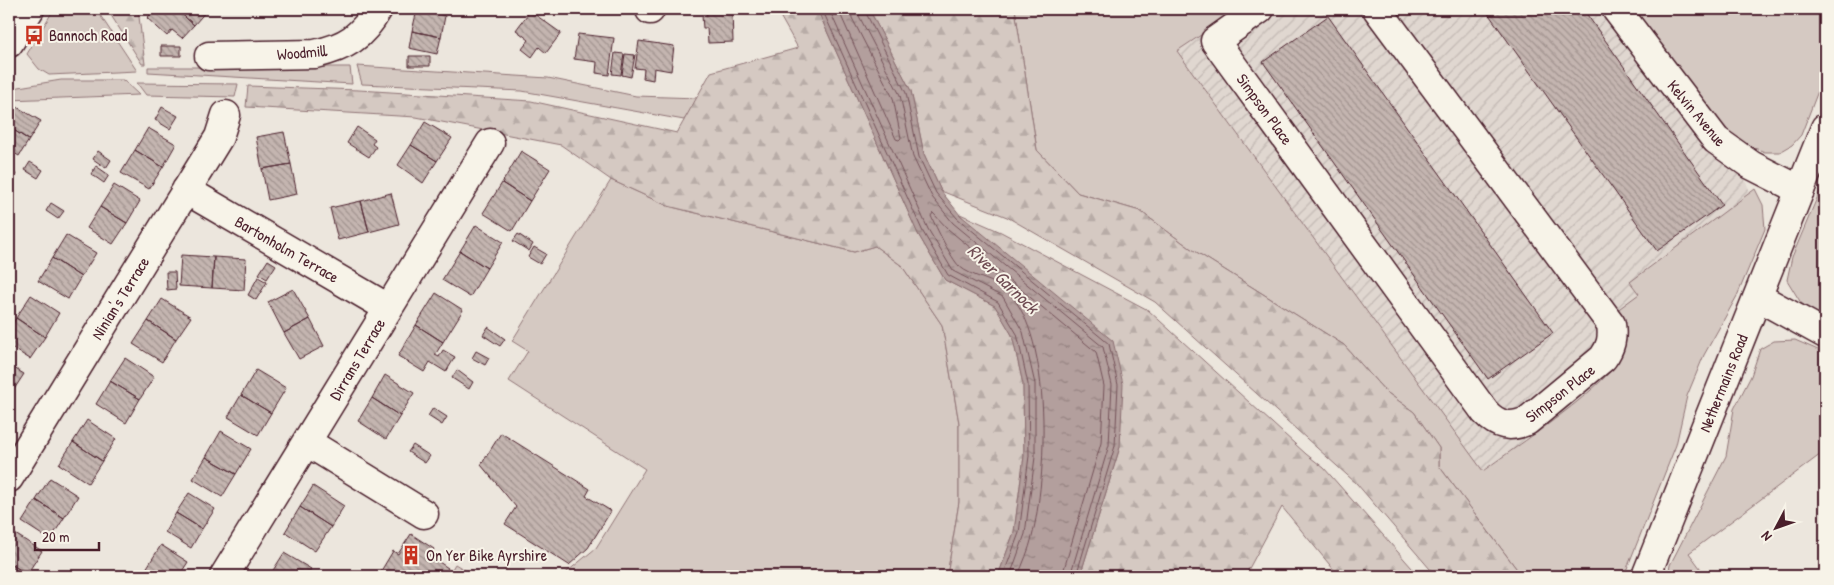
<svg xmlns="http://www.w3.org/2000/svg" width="1834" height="585" font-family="'Patrick Hand',sans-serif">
<defs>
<pattern id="industrial-furrows" width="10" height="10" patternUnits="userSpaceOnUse" patternTransform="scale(1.25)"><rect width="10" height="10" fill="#e0d7d0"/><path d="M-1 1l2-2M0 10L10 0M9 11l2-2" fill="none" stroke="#c2b8b3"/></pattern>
<pattern id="forest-firs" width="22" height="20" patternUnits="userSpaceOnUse" patternTransform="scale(1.25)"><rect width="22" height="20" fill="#d5c9c2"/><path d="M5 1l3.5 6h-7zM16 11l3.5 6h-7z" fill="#b8aca7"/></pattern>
<pattern id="water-ripples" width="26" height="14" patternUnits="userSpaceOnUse" patternTransform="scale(1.25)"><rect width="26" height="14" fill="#b39f9d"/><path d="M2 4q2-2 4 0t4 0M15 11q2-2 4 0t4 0" fill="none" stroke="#948180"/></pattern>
<pattern id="building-back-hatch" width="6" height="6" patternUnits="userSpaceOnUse" patternTransform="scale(1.25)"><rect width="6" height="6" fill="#c4b5b0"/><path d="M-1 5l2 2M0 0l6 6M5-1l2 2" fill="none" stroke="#a1938f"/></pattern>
</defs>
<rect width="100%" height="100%" fill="#ece6dd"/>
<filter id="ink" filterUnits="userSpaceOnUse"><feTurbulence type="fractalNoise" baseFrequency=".02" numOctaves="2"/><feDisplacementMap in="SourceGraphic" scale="10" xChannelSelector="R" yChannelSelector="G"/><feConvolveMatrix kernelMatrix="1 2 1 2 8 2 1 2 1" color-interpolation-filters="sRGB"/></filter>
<g filter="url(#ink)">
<path fill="url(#industrial-furrows)" d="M1240,9h388l100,129 25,61 -53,118 -211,162 -312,-428z"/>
<path fill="#d5c9c2" stroke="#907476" d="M54,9h42l41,62 -88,4 -10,-6 -12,-15z
M1015,9h221l1,2 -60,40 306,420c26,-20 134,-90 138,-118 1,-13 -4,-29 -5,-42l23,-17 -9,-12 125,-93 8,16 2,24 -28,67 -33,59 -17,41 -11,49 -52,131h-102l-83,-110v-18l-25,-36 -29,-21 -41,-46 -154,-97 -50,-37 -62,-18 -41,-43z
M1628,9h197v64l-24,62 -9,10 -12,7h-15l-37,-14z
M357,66l191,12 88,18 63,2 -15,22 -162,-29 -160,-7z
M148,67h202l2,17 -204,-12z
M61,80h62l16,15 -130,5v-6l4,-6z
M137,83l101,1 -3,13 -89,-2z
M1825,179v141l-24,-17 -14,-23 5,-23z
M611,180l57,26 186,46 21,-6 27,20 40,59 17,98v79l-12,74h-385l34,-28 49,-79 -136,-88 19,-30 -16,-10z
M1795,340l30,13v98l-136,102 17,23h-38l2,-11 56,-109 8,-47 17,-33 9,-27 14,-8z
M455,564l20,12h-27z"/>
<path fill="url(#forest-firs)" stroke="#907476" d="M107,9h31l7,55h-3z
M776,9h41l101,225 27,46 50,26 17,29 11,49 1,72 -10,76 -16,44h-51l12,-74v-79l-17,-98 -40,-59 -27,-20 -21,6 -186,-46 -57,-26 -50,-35 -145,-28 -170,-10 2,-21 111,4 172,11 146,32 34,-61 87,-24z
M869,9h146l22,141 41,43 62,18 50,37 154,97 41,46 29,21 25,36v18l83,110h-86l-79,-92 -202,-182 -148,-85 -66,-26 -17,-37 -13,-63z
M960,214l41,18 147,78 158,144 18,14 95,108h-80l-57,-69 -37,69h-165l40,-129z"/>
<path fill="url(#water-ripples)" stroke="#896c6f" d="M817,9h52l42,82 13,63 17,37 19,24 153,126 10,43 -3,63 -40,129h-82l16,-44 10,-76 -1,-72 -11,-49 -17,-29 -50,-26 -27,-46z"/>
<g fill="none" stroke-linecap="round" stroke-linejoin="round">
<path stroke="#745259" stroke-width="1" d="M822,9l101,223 25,43 50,27 19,32 11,50 1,72 -10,77 -16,43
M829,9l99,220 25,42 50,26 20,35 12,52v73l-10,77 -15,42
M838,9l58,130 3,1 2,-2 -8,-40 -41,-80 -1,-9
M858,9l1,7 41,79 13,62 19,40 21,26 150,124 9,38 -3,60 -39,131
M864,9l42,84 13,64 17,36 21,25 152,126 9,41 -3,61 -39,130
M1018,576c5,-13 11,-26 14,-39 15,-59 21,-198 -23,-244 -13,-14 -37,-15 -50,-27 -8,-8 -23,-39 -28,-50l2,-3 15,16 148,123 8,34 -3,57 -39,133"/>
</g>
<path fill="url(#building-back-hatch)" stroke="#4a1f2b" d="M156,9h20l18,16 -12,13 -10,-8 -5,6 -20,-18z
M176,9h32l-14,16z
M423,9h12l-1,4 11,3 -4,21 -29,-6 5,-21 6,1z
M706,9h26l1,33 -25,1 -1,-15h-4l-1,-12h5z
M1485,9h98l139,196 -65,46z
M530,11l31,22 -15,20 -7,-6 -7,10 -10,-8 7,-9 -13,-10z
M1328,16l225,317 -65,46 -225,-317z
M412,31l29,6 -4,17 -28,-6z
M578,34l36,4 -5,37 -13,-2 1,-11 -23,-3z
M639,41l35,5 -3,25 -17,-3 -1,12 -10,-2 1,-9 -9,-1z
M161,46h20v10h-20z
M615,53l9,1 -3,21 -9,-1z
M625,54l10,1 -4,22 -9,-2z
M409,56h21v10h-21z
M17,107l24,14 -12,19 -20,-13v-6z
M162,107l16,9 -8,13 -15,-9z
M425,122l27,16 -15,23 -26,-16z
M9,127l20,13 -10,16 -10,-6z
M357,127l18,12 -3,5 4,3 -7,10 -22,-14z
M148,128l28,16 -13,23 -28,-17z
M284,132l7,32 -29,5 -6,-32z
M411,145l26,16 -14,22 -25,-18z
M135,150l28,17 -14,22 -28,-16z
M98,151l13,9 -5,8 -13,-9z
M521,151l29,18 -20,32 -28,-18z
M30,162l13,8 -5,8 -13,-8z
M291,164l6,30 -29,6 -6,-31z
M96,166l13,9 -5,8 -13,-9z
M9,170l7,4 -7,11z
M502,183l28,18 -18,30 -29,-18z
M114,185l26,16 -13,22 -27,-16z
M391,193l8,31 -30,8 -8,-31z
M361,201l8,31 -31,8 -8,-32z
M51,203l13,8 -6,8 -12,-8z
M100,207l27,16 -14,21 -26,-16z
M476,225l27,17 -16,26 -27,-17z
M518,234l15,10 -4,7 -16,-10z
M66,235l30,18 -15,24 -29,-19z
M534,247l12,7 -6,10 -12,-7z
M460,251l27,17 -17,29 -28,-17z
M181,255l33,2 -2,31 -33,-2z
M214,257l32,2 -2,31 -32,-2z
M52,258l29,19 -13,22 -30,-18z
M268,260l8,5 -9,14 -8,-5z
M166,272h9l1,17 -9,1z
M258,277l9,5 -11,18 -8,-5z
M293,289l17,30 -26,14 -16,-31z
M436,293l27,17 -20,32 -27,-17z
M31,295l28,18 -14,24 -29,-19z
M162,299l29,18 -15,22 -28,-18z
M16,318l29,19 -15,22 -21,-13v-16z
M310,319l14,27 -25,13 -15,-26z
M148,321l28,18 -14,23 -29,-18z
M416,325l27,17 -8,13 4,2 4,-7 12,7 -9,15 -16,-10 -6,10 -26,-16z
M488,327l17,12 -5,7 -17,-11z
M476,351l13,7 -4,7 -13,-7z
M125,358l29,19 -14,22 -30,-18z
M9,365l15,9 -15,23z
M256,370l30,18 -15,25 -30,-18z
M457,370l16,12 -4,7 -17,-11z
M385,375l29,18 -14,23 -28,-18z
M110,381l30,18 -14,24 -30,-19z
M241,395l30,18 -13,22 -30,-18z
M372,398l28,18 -14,23 -28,-18z
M433,408l14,9 -5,8 -14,-9z
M87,420l29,19 -14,22 -29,-19z
M221,431l30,18 -15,25 -30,-17z
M501,433l89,56 -4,7 25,15 -23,37 -19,17 -64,-41 11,-17 -35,-42z
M73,442l29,19 -14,22 -29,-19z
M413,445l17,11 -5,7 -17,-11z
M206,457l30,17 -14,23 -29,-18z
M50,478l28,18 -14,22 -28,-18z
M313,486l31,20 -13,21 -31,-20z
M189,493l26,16 -13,20 -26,-16z
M36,500l28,18 -14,22 -28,-18z
M300,507l31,20 -16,24 -30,-19z
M176,513l26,16 -11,19 -26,-16z
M12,532l30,19 -15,23 -18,-11v-26z
M411,534l23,15 -4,7 18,12 -5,8h-65l15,-25 5,3z
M161,545l27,17 -9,14h-21l-12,-7z
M284,553l27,16 -5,7h-27l-7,-4z
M9,563l18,11 -1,2h-17z
M146,569l12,7h-17z"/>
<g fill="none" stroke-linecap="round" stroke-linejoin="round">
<defs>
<path id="minor" d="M650,9v1
M1260,9l-45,32 270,371c13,14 25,16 42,9l76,-63c8,-11 10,-20 8,-34l-234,-315
M1616,9l100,131 35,25 49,25
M209,56l106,-2c31,-7 47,-17 63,-45
M186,190l202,118
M1758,297l67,37
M307,442l117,72
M9,478l210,-341 7,-22
M224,576l266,-433"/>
<path id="major" d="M9,43l21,-34
M1646,576l154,-386"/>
<path id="highway" d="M1800,190l25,-62"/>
</defs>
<use href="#minor" stroke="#4a1f2b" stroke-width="31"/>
<use href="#major" stroke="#4a1f2b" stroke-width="31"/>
<use href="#highway" stroke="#4a1f2b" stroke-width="31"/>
<use href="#minor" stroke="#f7f3e8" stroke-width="28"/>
<use href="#major" stroke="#f7f3e8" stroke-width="28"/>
<use href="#highway" stroke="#f7f3e8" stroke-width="28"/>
</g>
</g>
<defs>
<symbol id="bus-bare" viewBox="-9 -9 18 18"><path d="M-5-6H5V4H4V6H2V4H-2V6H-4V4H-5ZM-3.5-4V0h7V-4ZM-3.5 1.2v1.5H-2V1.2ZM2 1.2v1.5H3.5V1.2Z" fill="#c8321e" stroke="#f7f3e8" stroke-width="2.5" paint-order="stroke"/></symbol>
<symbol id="building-bare" viewBox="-9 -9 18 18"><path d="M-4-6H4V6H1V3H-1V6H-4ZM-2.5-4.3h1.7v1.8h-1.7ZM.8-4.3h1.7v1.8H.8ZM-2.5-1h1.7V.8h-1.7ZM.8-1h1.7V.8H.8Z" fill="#c8321e" stroke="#f7f3e8" stroke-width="2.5" paint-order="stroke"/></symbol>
</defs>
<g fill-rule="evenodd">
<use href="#bus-bare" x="20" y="21" width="28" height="28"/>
<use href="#building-bare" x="397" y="541" width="28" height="28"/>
</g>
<g text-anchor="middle" stroke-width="4" stroke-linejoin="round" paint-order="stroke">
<g font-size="16" fill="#4a1f2b" stroke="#f7f3e8" text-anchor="start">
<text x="49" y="41">Bannoch Road</text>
<text x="426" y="561">On Yer Bike Ayrshire</text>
</g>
<g font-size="16" fill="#4a1f2b" stroke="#f7f3e8">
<text transform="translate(302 52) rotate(-5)" y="6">Woodmill</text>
<text transform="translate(1265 109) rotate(54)" y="6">Simpson Place</text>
<text transform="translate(1697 113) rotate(50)" y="6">Kelvin Avenue</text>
<text transform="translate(287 249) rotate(30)" y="6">Bartonholm Terrace</text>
<text transform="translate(120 298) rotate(-58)" y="6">Ninian's Terrace</text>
<text transform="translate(357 359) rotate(-59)" y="6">Dirrans Terrace</text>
<text transform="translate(1723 383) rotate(-68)" y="6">Nethermains Road</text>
<text transform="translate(1560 393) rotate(-38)" y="6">Simpson Place</text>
</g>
<g font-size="18" font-style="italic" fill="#6f4c53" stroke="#f7f3e8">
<text transform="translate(1003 279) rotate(44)" y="6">River Garnock</text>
</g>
</g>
<rect width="1834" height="585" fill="none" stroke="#f7f3e8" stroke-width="30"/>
<rect x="15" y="15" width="1804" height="555" fill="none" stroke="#4a1f2b" stroke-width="2" filter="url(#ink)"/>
<g transform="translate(1776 528) rotate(229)" stroke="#f7f3e8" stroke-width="4" paint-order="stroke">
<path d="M0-4L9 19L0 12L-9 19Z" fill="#4a1f2b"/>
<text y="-8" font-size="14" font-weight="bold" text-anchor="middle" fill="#4a1f2b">N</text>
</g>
<path d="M35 542v8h64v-8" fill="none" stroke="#4a1f2b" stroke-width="2.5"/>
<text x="42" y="542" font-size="15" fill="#4a1f2b" stroke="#f7f3e8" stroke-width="4" paint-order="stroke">20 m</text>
</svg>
